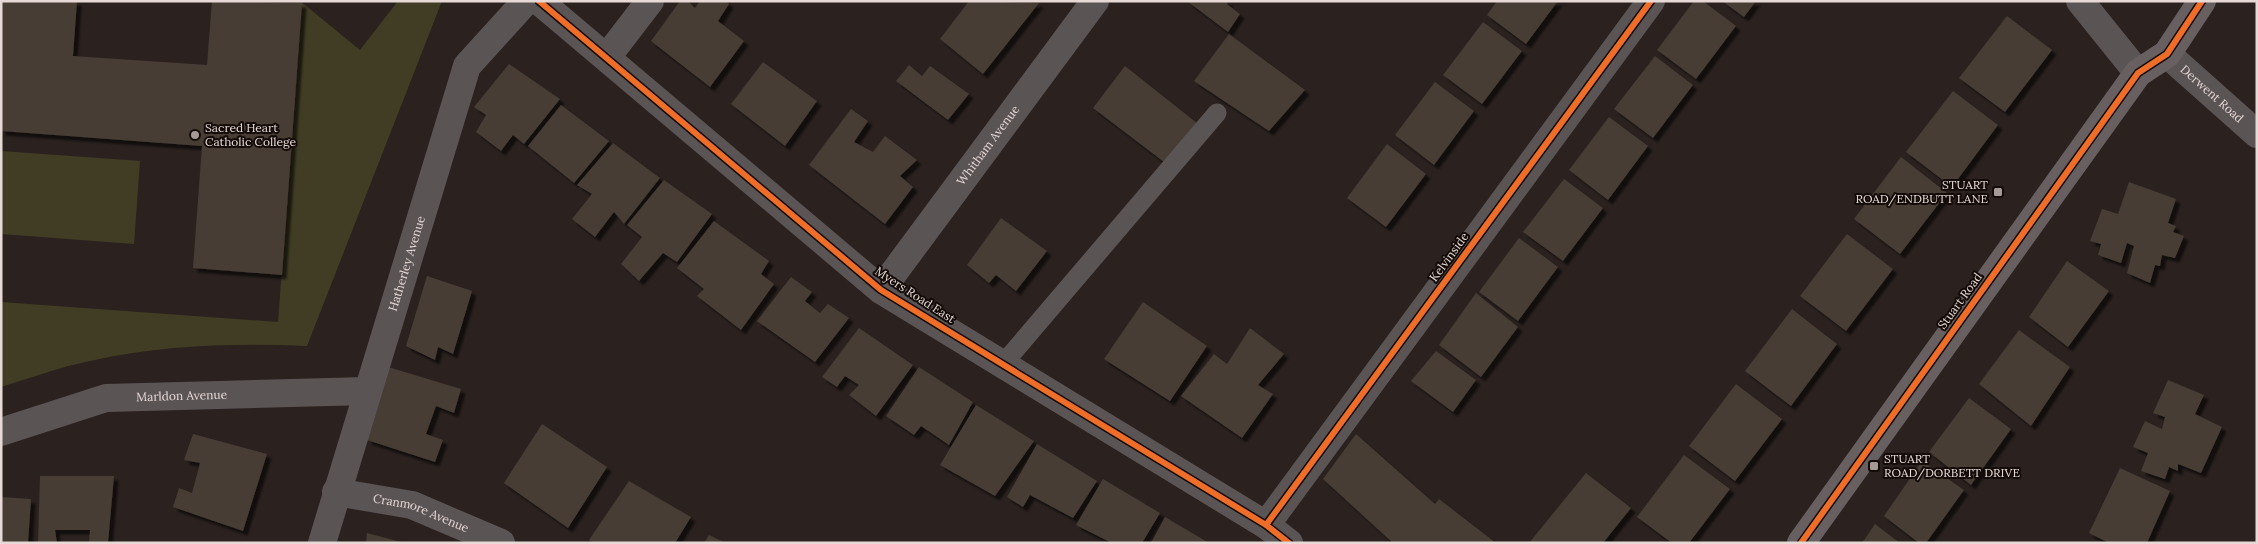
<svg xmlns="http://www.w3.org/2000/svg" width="2258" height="544" font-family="Lora,serif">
<defs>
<filter id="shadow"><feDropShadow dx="4.5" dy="4.5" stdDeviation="1" flood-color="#0009"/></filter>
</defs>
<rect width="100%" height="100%" fill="#2b221f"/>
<path fill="#413d24" d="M282,1h18l60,49 38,-49h44l-135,345c-73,-3 -145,-1 -217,15 -30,6 -60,17 -89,26v-85l277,20 24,-319z
M1,151l139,10 -6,83 -133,-10z"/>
<path fill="#463c36" filter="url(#shadow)" d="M1,1h76l-4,55 134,9 5,-64 90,2 -20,272 -89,-7 9,-122 -201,-15z
M680,1h8l7,7 5,-7h26l3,3 -11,17 26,20 -34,46 -59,-46z
M969,1l70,2 -56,71 -43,-35z
M1187,1h42l-2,3 13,10 -12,18z
M1497,1h61l-32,43 -39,-29z
M1694,1h9l33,25 -40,53 -39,-29z
M1722,1h34l-12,16z
M2007,16l45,34 -47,62 -46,-34z
M1483,22l39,29 -40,53 -39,-29z
M1229,34l76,56 -36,41 -75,-50z
M1655,56l38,29 -40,53 -39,-29z
M763,62l54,39 -32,45 -54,-42z
M509,64l51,35 -36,45 -11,-9 -12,16 -25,-19 10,-17 -12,-8z
M909,65l13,11 8,-10 39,28 -21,26 -52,-39z
M1125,66l72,57 -33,39 -71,-54z
M1435,82l39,29 -40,54 -39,-30z
M1953,91l45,34 -46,62 -46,-35z
M561,105l48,36 -35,42 -46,-37z
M851,109l17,12 -14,21 19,10 12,-16 32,24 -17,16 13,11 -28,37 -76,-59z
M1609,117l39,29 -40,54 -39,-30z
M613,143l47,35 -36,46 -10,-12 -19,25 -23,-18 20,-25 -15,-9z
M1387,144l39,30 -40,53 -39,-29z
M1901,157l46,36 -47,61 -46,-35z
M1564,179l39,29 -40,53 -40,-29z
M664,180l48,34 -35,48 -14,-9 -24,28 -18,-17 21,-27 -15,-12z
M2129,182l47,17 -8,24 8,3 -3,6 11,4 -9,22 -13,-3 -2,11 -5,-1 -5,18 -23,-10 7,-27 -7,-3 -6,20 -23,-8 3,-11 -11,-3 12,-32 16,5z
M1001,218l46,33 -31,40 -20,-16 -7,8 -22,-18z
M714,221l55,40 -8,13 13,10 -33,46 -44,-34 7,-7 -27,-21z
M1847,234l46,35 -47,62 -46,-35z
M1519,238l39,29 -40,54 -39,-29z
M2067,261l42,30 -41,56 -39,-30z
M427,276l45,15 -19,63 -15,-7 -3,13 -29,-14z
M791,277l21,15 -7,9 15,12 8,-9 21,14 -34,44 -58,-41z
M1476,293l42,34 -37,50 -42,-32z
M1143,302l64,44 -37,55 -66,-42z
M1792,309l45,35 -46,62 -46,-35z
M859,328l54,37 -37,51 -27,-21 10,-10 -14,-9 -8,11 -15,-10z
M1250,328l34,26 -26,31 15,9 -31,44 -61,-42 33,-42 13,10z
M2019,330l51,37 -39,59 -52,-42z
M1436,351l40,29 -23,32 -42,-31z
M388,367l73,22 -7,24 -18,-7 -10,28 17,6 -8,22 -68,-22z
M919,367l54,35 -24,43 -28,-19 -7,9 -28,-19z
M2168,380l36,15 -9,19 27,13 -21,46 -23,-9v7l-9,-4 -4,12 -24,-8 7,-18 -15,-6 12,-26 17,8 3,-12 -12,-4z
M1736,384l46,35 -47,62 -46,-35z
M1969,398l42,31 -40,56 -42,-33z
M976,405l58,36 -39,55 -55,-31z
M542,424l65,43 -39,61 -64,-45z
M193,434l74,20 -24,77 -70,-24 6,-19 13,5 8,-30 -16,-3z
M1356,434l79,70 4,-5 57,44h-103l-70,-64z
M1037,444l60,37 -24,37 -43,-23 -7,12 -16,-10z
M1684,455l46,34 -41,54h-17l-35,-26z
M1922,461l42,29 -38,53h-7l-35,-27z
M2120,468l50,23 -23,52h-38l-20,-10z
M1586,473l45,35 -28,35h-74z
M40,476h74l-6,67h-19l1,-13h-35l2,13h-19z
M1103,479l57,34 -18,30h-30l-36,-18z
M629,481l62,36 -16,26h-82l-4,-3z
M1,497l30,2 -3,44h-27z
M1165,517l44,26h-58z
M1875,524l25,19h-38z
M367,533l34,9v1h-35z
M709,535l17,8h-22z"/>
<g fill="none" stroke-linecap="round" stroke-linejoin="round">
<path stroke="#5b5455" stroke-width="19" d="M1003,364l214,-251"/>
<g stroke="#5b5455" stroke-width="28">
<path d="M539,1l342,289 385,235 23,18"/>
<path d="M2080,1l58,72"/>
<path id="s1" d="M2167,54l90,80"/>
<path d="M607,57l43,-56"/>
<path id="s2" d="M881,290l214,-289"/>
<path id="s3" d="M1,432l105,-34 261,-7"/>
<path id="s4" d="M336,492l76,13 89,38"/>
<path d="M1266,525l385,-524"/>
<path id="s5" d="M322,543l145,-477 59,-65"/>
</g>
<path stroke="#675f60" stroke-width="28" d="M1801,543l337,-470 29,-19 35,-53"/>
<defs>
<path id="cycleway" d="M539,1l342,289 385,235 23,18
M1266,525l385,-524
M1801,543l337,-470 29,-19 35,-53"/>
</defs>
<use href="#cycleway" stroke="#130b08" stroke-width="9"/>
<use href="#cycleway" stroke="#ee6e29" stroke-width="6"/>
</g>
<g fill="#a59a96" stroke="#130b08" stroke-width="2">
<circle cx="195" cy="135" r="5"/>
<rect x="1993" y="187" width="10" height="10" rx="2.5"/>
<rect x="1869" y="461" width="10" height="10" rx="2.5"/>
</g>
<g text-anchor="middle" stroke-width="4" stroke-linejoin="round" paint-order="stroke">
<g font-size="12" fill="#e7dad6" stroke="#130b08">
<text dy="4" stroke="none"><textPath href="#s1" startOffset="60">Derwent Road</textPath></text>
<text dy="4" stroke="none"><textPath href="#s2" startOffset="180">Whitham Avenue</textPath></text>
<text transform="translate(1449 257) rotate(-54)" y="4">Kelvinside</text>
<text dy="4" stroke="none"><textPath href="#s5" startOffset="292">Hatherley Avenue</textPath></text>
<text transform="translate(915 295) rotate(33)" y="4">Myers Road East</text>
<text transform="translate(1960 301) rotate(-54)" y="4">Stuart Road</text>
<text dy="4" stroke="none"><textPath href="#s3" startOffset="186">Marldon Avenue</textPath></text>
<text dy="4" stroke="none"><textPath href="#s4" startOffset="88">Cranmore Avenue</textPath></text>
</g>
<g font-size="12" fill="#e7dad6" stroke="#130b08" text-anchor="start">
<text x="205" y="132">Sacred Heart<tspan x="205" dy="14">Catholic College</tspan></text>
<text x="1988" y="189" text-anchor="end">STUART<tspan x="1988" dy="14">ROAD/ENDBUTT LANE</tspan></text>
<text x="1884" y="463">STUART<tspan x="1884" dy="14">ROAD/DORBETT DRIVE</tspan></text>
</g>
</g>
<rect width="2258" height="544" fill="none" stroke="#e7dad6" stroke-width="5"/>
</svg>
